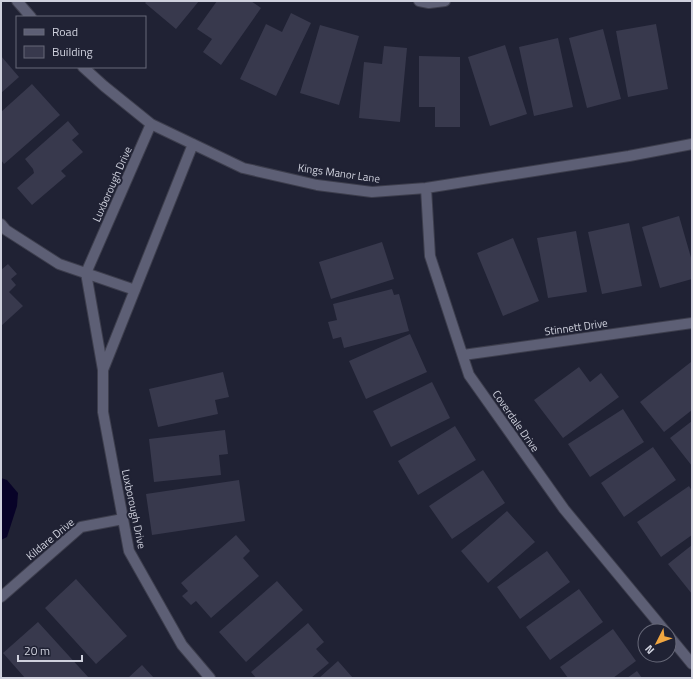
<svg xmlns="http://www.w3.org/2000/svg" width="693" height="679" font-family="'Titillium Web',sans-serif">
<rect width="100%" height="100%" fill="#202234"/>
<path fill="#080328" d="M1,478l6,2 11,13 -1,13 -10,31 -6,3z"/>
<path fill="#38394d" d="M147,1h52l-23,28 -31,-26z
M217,1h34l10,7 -40,57 -18,-13 9,-13 -15,-10z
M291,13l20,10 -35,73 -36,-17 26,-55 16,8z
M656,24l12,65 -40,8 -12,-66z
M320,25l39,11 -20,69 -39,-12z
M603,29l18,70 -34,9 -18,-70z
M558,38l15,69 -39,9 -15,-69z
M505,45l22,69 -37,12 -22,-69z
M384,46l23,2 -7,74 -41,-4 5,-56 18,2z
M1,56l18,21 -18,16z
M419,56l41,1v70h-25v-20h-16z
M32,84l28,31 -56,49 -3,-4v-48z
M68,121l11,13 -7,6 11,12 -22,19 5,5 -34,29 -15,-17 17,-15 -1,-4 -8,-10z
M679,216l13,45v18l-32,9 -18,-61z
M629,223l13,63 -40,8 -14,-62z
M576,231l11,61 -39,6 -11,-60z
M513,238l26,63 -36,15 -26,-63z
M382,242l12,37 -63,20 -12,-37z
M8,264l9,10 -6,5 5,6 -7,7 14,14 -22,20v-56z
M392,289l2,6 5,-1 10,37 -65,17 -3,-11 -8,2 -5,-17 9,-2 -4,-16z
M410,334l17,38 -61,27 -17,-38z
M691,362l1,2v46l-28,22 -24,-30z
M579,367l11,15 11,-9 18,24 -56,41 -29,-38z
M223,372l6,25 -14,3 3,14 -60,13 -9,-38z
M432,382l18,36 -59,29 -18,-36z
M623,409l21,33 -54,35 -22,-33z
M692,421v45l-22,-28z
M455,426l21,34 -58,35 -20,-34z
M225,430l3,24 -9,1 2,20 -67,7 -5,-43z
M653,447l23,33 -52,37 -23,-34z
M483,470l22,33 -53,36 -23,-33z
M239,480l6,41 -93,14 -6,-41z
M689,486l3,5v44l-31,22 -24,-35z
M507,511l28,31 -47,41 -27,-32z
M236,535l14,16 -7,7 16,18 -48,42 -15,-17 -5,4 -9,-9 6,-5 -7,-8z
M692,545v49l-24,-30z
M547,551l23,31 -50,37 -23,-32z
M76,579l51,57 -31,28 -51,-56z
M277,581l26,29 -57,52 -27,-30z
M579,589l24,33 -53,38 -24,-33z
M38,622l51,56h-64l-22,-25z
M308,623l16,19 -8,7 13,14 -18,15h-55l-5,-6z
M613,629l23,32 -23,17h-45l-8,-11z
M338,661l15,17h-34z
M142,665l12,13h-26z
M637,671l5,7h-15z"/>
<g fill="none" stroke-linecap="round" stroke-linejoin="round">
<defs>
<path id="minor" d="M17,1l14,16
M419,1l10,2 16,-2
M83,67l21,19 47,38 92,44 74,17 55,7 54,-4 203,-32 63,-12
M151,124l-65,149 17,97 90,-226
M426,188l4,68 39,119 95,134 101,122
M1,224l5,6 53,34 76,26
M463,355l229,-32
M103,370v42l26,139 53,94 28,33
M1,597l80,-70 42,-8
M669,636l23,28"/>
</defs>
<use href="#minor" stroke="#3d3e4d" stroke-width="12"/>
<use href="#minor" stroke="#5d5f75" stroke-width="10"/>
</g>
<g text-anchor="middle" stroke-width="4" stroke-linejoin="round" paint-order="stroke">
<g font-size="11" fill="#cfd1dd" stroke="#202234">
<text transform="translate(339 173) rotate(8)" y="4">Kings Manor Lane</text>
<text transform="translate(112 184) rotate(-66)" y="4">Luxborough Drive</text>
<text transform="translate(576 327) rotate(-8)" y="4">Stinnett Drive</text>
<text transform="translate(516 421) rotate(55)" y="4">Coverdale Drive</text>
<text transform="translate(134 509) rotate(78)" y="4">Luxborough Drive</text>
<text transform="translate(50 539) rotate(-40)" y="4">Kildare Drive</text>
</g>
</g>
<rect width="693" height="679" fill="none" stroke="#cfd1dd" stroke-width="4"/>
<rect x="16" y="16" width="130" height="52" fill="#202234" stroke="#666878"/>
<rect x="24" y="29" width="20" height="6" fill="#5d5f75" stroke="#666878"/>
<text x="52" y="36" font-size="12" fill="#cfd1dd">Road</text>
<rect x="24" y="46" width="20" height="12" fill="#38394d" stroke="#666878"/>
<text x="52" y="56" font-size="12" fill="#cfd1dd">Building</text>
<g transform="translate(657 643) rotate(228)"><circle r="19" fill="#202234" stroke="#666878"/>
<path d="M0-3L7 15L0 10L-7 15Z" fill="#f1a640"/>
<text y="-6" font-size="11" font-weight="bold" text-anchor="middle" fill="#cfd1dd">N</text>
</g>
<path d="M18 655v6h64v-6" fill="none" stroke="#cfd1dd" stroke-width="2"/>
<text x="24" y="655" font-size="12" fill="#cfd1dd" stroke="#202234" stroke-width="3" paint-order="stroke">20 m</text>
</svg>
